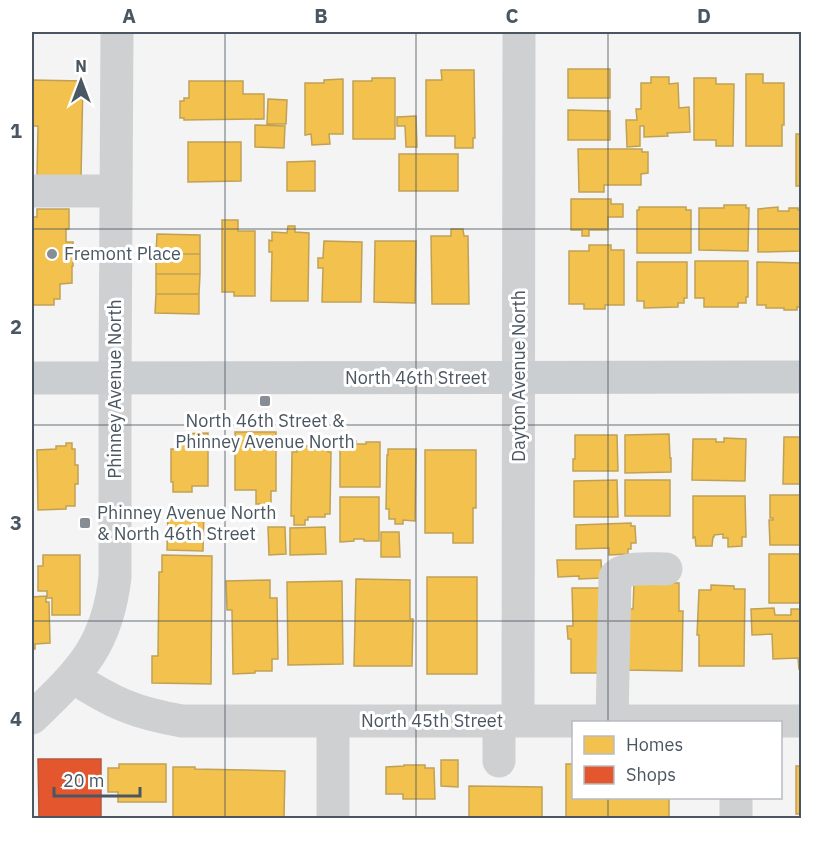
<svg xmlns="http://www.w3.org/2000/svg" width="833" height="850" font-family="'IBM Plex Sans',sans-serif">
<rect width="100%" height="100%" fill="#f4f4f4"/>
<path fill="#f2c14e" stroke="#c0a154" stroke-width="1.5" d="M568,69h42v29h-42z
M441,70h33l1,68h-2v10h-18v-12h-29v-56h16z
M746,74h17v9h21v42h-2v21h-36z
M651,77h18v7l9,-1 1,25 10,-1 1,25 -23,1 1,3 -24,1v-11h-4v20l-13,1 -1,-27h11l-1,-11h5v-26h10z
M372,78h23v61h-42v-58h19z
M694,78h22v6h18l-1,62h-17v-6h-22z
M343,79v55h-14l1,10 -18,1 -1,-11 -6,1v-52h19v-3z
M32,80l51,1 -2,97 -44,-1 1,-51h-6z
M189,81h54v13h21v25l-80,1v-2h-4v-17h4v-3h5z
M268,99l19,1 -1,24h-19z
M568,110l42,1v29h-42z
M416,116l1,31h-11l-1,-21h-8v-9z
M255,125l30,1 -1,22 -29,-1z
M796,134h6v52h-6z
M188,142h53v39l-53,1z
M578,149h64v3h6v21l-7,1v11h-37v7h-25z
M399,154h59v37h-59z
M315,161v30h-28v-29z
M571,199h40v5h12v13h-15v13h-19v6h-7v-6h-11z
M724,205h22v3h3l-1,43 -49,-1v-42h25z
M639,207h47v3h5v43h-54v-43h2z
M778,207v4h11v-3h9v2h4v41l-44,1v-43z
M37,209h32v20h-3v13h7v24h-1v17l-12,1v15h-6v6h-22v-88h5z
M222,220h16v11h17v65h-21v-4h-12z
M288,226h7v6l14,1 -1,68h-37l1,-49h-3v-12l3,1v-9l15,1z
M451,229h12l1,7h4l1,68h-37l-1,-68h20z
M157,234l43,1v19h-44z
M324,241l38,1 -1,60h-39l1,-34h-5v-10h5z
M375,241h41l-1,62 -41,-1z
M589,245h22v5h13v55h-19v4h-21v-5h-15v-53h20z
M156,254h44v20h-44z
M695,261h53v36h-2v6h-8v4h-34v-9h-9z
M637,262h50v36h-3v5h-6v4l-34,1v-7h-7z
M757,262l45,1v44h-5v3h-13v-2h-18v-3h-9z
M156,274h44l-1,20h-43z
M156,294h43v20l-44,-1z
M235,432h41v59h-5v13h-15v-14h-21z
M208,433v53h-16v6h-19v-10h-2v-33h5v-15z
M669,434l1,24h1v14l-46,1v-38z
M575,435h42l1,36h-45v-12h2z
M784,437h18v47h-19z
M724,438l22,1 -1,42 -53,-1 1,-41h23v3h8z
M356,441v3h10v-2h14v45h-40v-45z
M66,443h6v6h3v16h3v19h-3v22h-9v3l-28,1 -1,-60 19,-1v-3h10z
M297,446h31v6h3l-1,62h-5v3h-17v3h-3v5h-11v-9h-3l1,-64h5z
M388,449h28l-1,72 -12,-1v4h-8v-5h-6v-10h-3l1,-54h1z
M425,450h51v58h-3v35h-20v-10h-28z
M617,480l1,37h-44v-36z
M625,480h45v36h-45z
M770,495h32v50h-32l-1,-25h4v-2h-3z
M693,496h52l1,41h-4v9l-14,1v-9h-5v-4l-9,1v2h-1l-1,9h-16l-1,-9 -2,1z
M340,497h39v44h-15v-2h-10v2l-14,1z
M168,511l36,1 -1,39 -36,-1z
M631,523v3h4l1,17h-5v6h-3v5l-19,1v-7l-33,1v-24z
M268,527h17l1,27 -17,1z
M325,527l1,27 -36,1v-27z
M381,532h18l1,25h-19z
M769,554h33v49h-33z
M43,555h37v60h-28v-17h-5v-7h-9v-25h5z
M162,555l50,1 -1,128 -59,-1v-27h6l1,-84h3z
M557,560h44l1,18 -23,1v-3l-21,1z
M427,577h50v97h-50z
M356,579l54,1v39h3l-1,47h-58z
M270,580v18h7l1,61h-6v12h-17v2l-22,1 -1,-64h-5l-1,-29z
M342,581l1,83 -55,1 -1,-83z
M634,582l45,1v28h4l-1,60 -56,-1 3,-61h4z
M711,585l23,1v3h11l-1,77h-45v-31h-2l2,-45h12z
M572,588h34l1,85h-36v-34h-3l-1,-13h6z
M46,596v6h3l1,41 -15,1v5h-3v-52z
M774,608l1,7h16v-6h11v59l-3,1 -1,-11 -25,1 -1,-25 -20,1 -1,-26z
M441,760h17v27l-17,-1z
M119,764h47v38h-48v-10h-10v-24h11z
M566,764h8v34h95v20h-103z
M404,765h21v3h9l1,31h-32v-5h-17v-27l18,-1z
M796,766h6v48h-6z
M173,767h22v2l90,2 -1,47h-111z
M469,786l73,1v31h-73z"/>
<path fill="#e4572e" stroke="#b6573d" stroke-width="1.5" d="M38,759h63v59h-62z"/>
<g fill="none" stroke-linecap="round" stroke-linejoin="round">
<path stroke="#ced0d2" stroke-width="33" d="M32,191h84
M73,677c39,26 63,36 109,44h620
M32,718c48,-47 75,-71 83,-141v-198l2,-347
M499,721v40
M518,721l1,-689
M612,721l3,-144c8,-11 37,-8 51,-8
M333,818v-97
M736,818v-20"/>
<path stroke="#caced1" stroke-width="33" d="M32,378l770,-1"/>
</g>
<path fill="none" stroke="#4a5661" stroke-width="1.5" stroke-opacity="0.55" d="M225,32v786M416,32v786M608,32v690M32,229h770M32,425h770M32,621h770M608,798v20"/>
<g fill="#868d94" stroke="#fff" stroke-width="2">
<circle cx="52" cy="254" r="6"/>
<rect x="259" y="395" width="12" height="12" rx="3"/>
<rect x="79" y="517" width="12" height="12" rx="3"/>
</g>
<g text-anchor="middle" stroke-width="6" stroke-linejoin="round" paint-order="stroke">
<g font-size="18" fill="#4a5661" stroke="#fff" text-anchor="start">
<text x="64" y="260">Fremont Place</text>
<text x="265" y="427" text-anchor="middle">North 46th Street &amp;<tspan x="265" dy="21">Phinney Avenue North</tspan></text>
<text x="97" y="519">Phinney Avenue North<tspan x="97" dy="21">&amp; North 46th Street</tspan></text>
</g>
<g font-size="18" fill="#4a5661" stroke="#fff">
<text transform="translate(519 376) rotate(-90)" y="6">Dayton Avenue North</text>
<text x="416" y="384">North 46th Street</text>
<text transform="translate(115 389) rotate(-90)" y="6">Phinney Avenue North</text>
<text x="432" y="727">North 45th Street</text>
</g>
</g>
<rect width="833" height="850" fill="none" stroke="#ffffff" stroke-width="66"/>
<rect x="572" y="721" width="210" height="78" fill="#ffffff" stroke="#b7bbc0" stroke-width="1.5"/>
<rect x="584" y="736" width="30" height="18" fill="#f2c14e" stroke="#b7bbc0" stroke-width="1.5"/>
<text x="626" y="751" font-size="18" fill="#4a5661">Homes</text>
<rect x="584" y="766" width="30" height="18" fill="#e4572e" stroke="#b7bbc0" stroke-width="1.5"/>
<text x="626" y="781" font-size="18" fill="#4a5661">Shops</text>
<g transform="translate(81 81)" stroke="#ffffff" stroke-width="4.5" paint-order="stroke">
<path d="M0-4.5L10 22L0 15L-10 22Z" fill="#4a5661"/>
<text y="-9" font-size="16" font-weight="bold" text-anchor="middle" fill="#4a5661">N</text>
</g>
<path d="M54 787v9h86v-9" fill="none" stroke="#4a5661" stroke-width="3"/>
<text x="63" y="787" font-size="18" fill="#4a5661" stroke="#ffffff" stroke-width="4.5" paint-order="stroke">20 m</text>
<rect x="33" y="33" width="767" height="784" fill="none" stroke="#4a5661" stroke-width="2"/>
<g font-size="20" text-anchor="middle" font-weight="bold" fill="#4a5661">
<text x="129" y="23">A</text>
<text x="321" y="23">B</text>
<text x="512" y="23">C</text>
<text x="704" y="23">D</text>
<text x="16" y="138">1</text>
<text x="16" y="334">2</text>
<text x="16" y="530">3</text>
<text x="16" y="726">4</text>
</g>
</svg>
